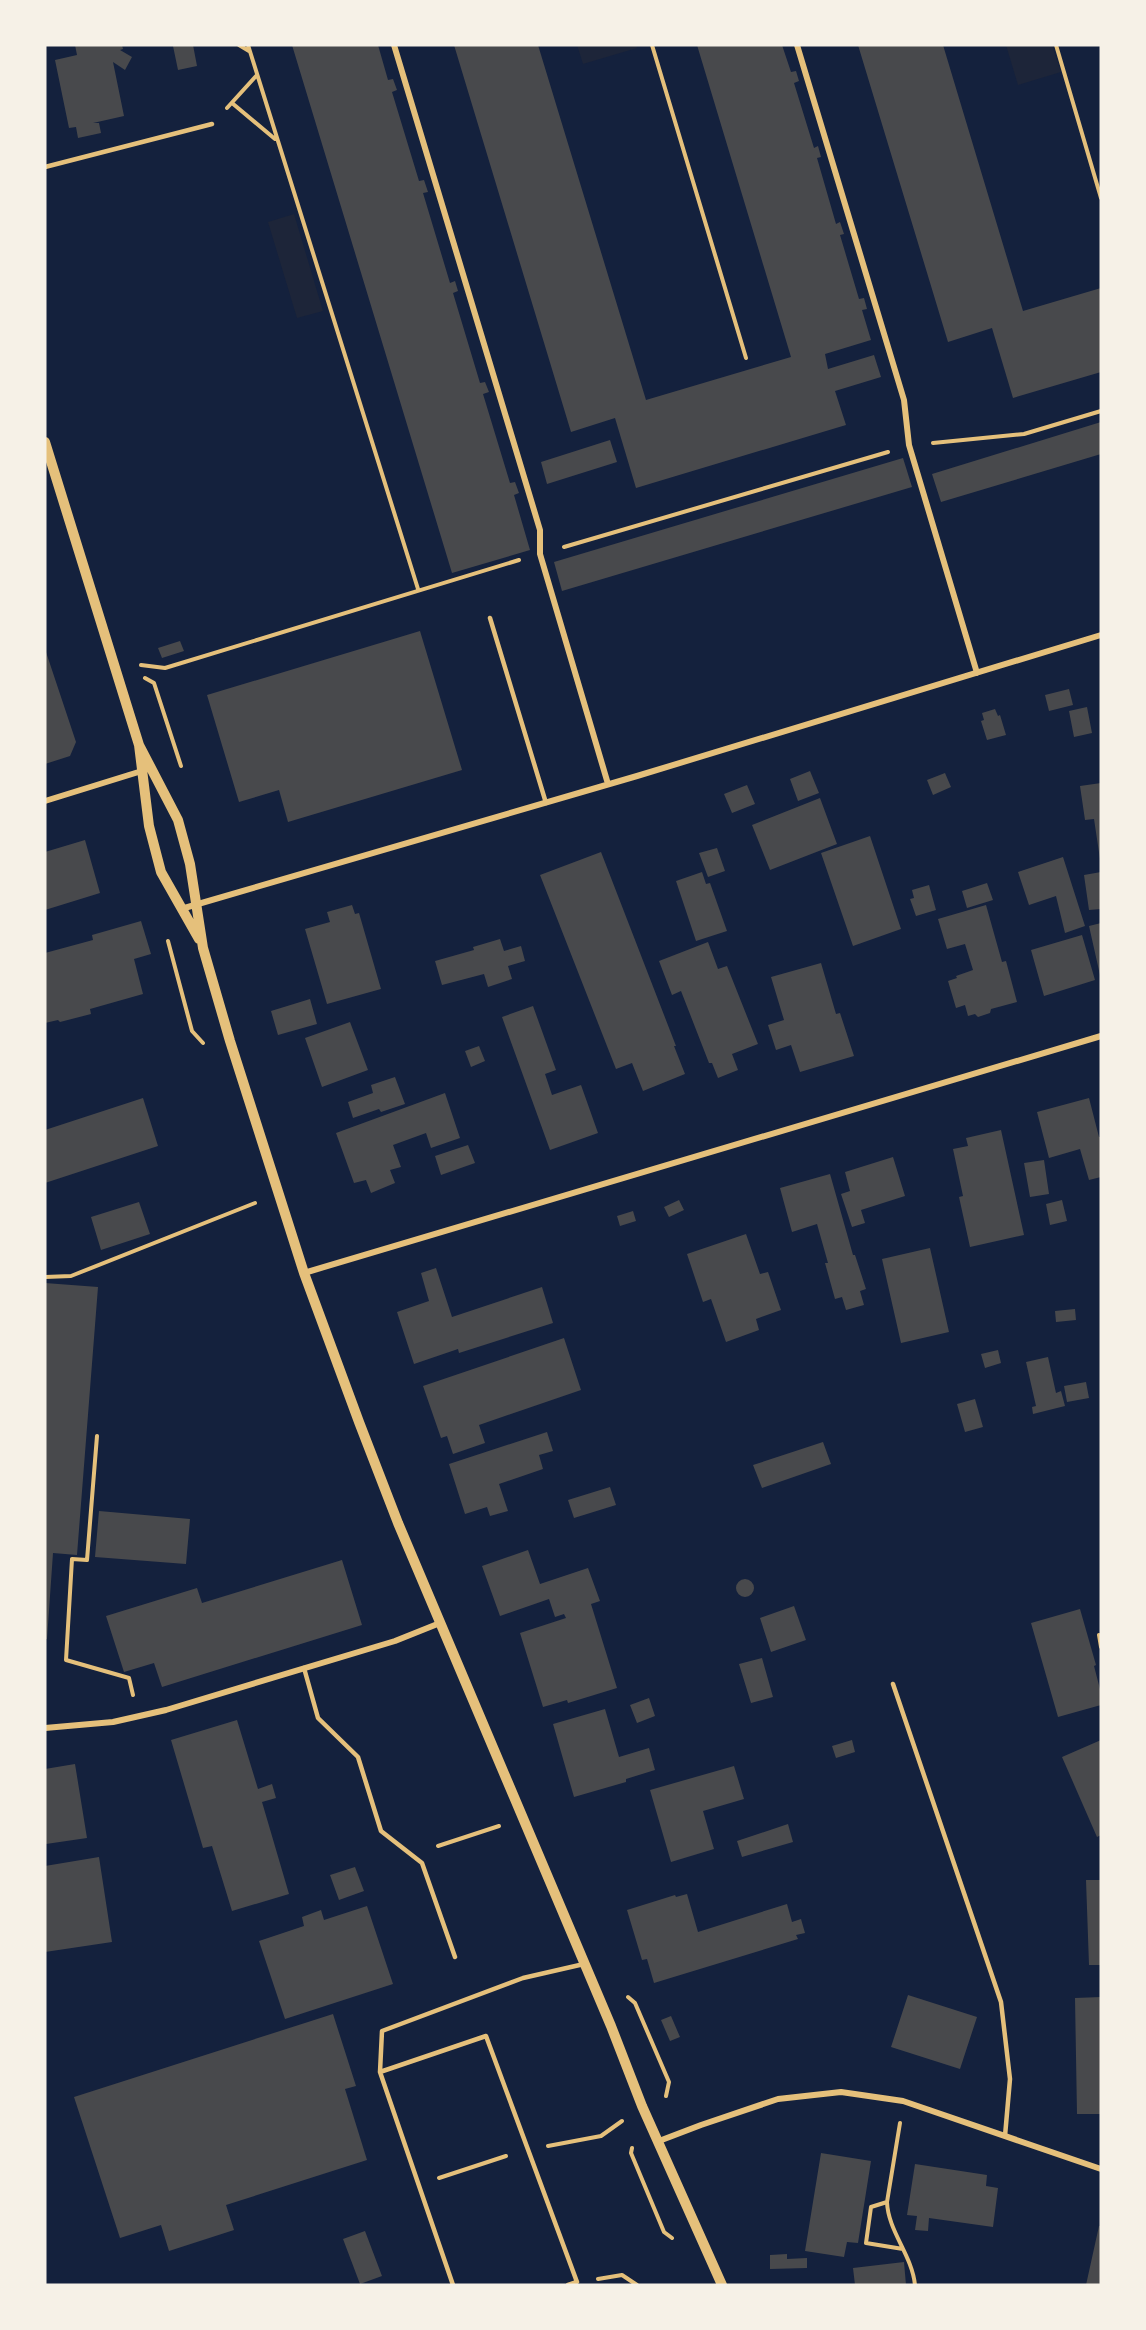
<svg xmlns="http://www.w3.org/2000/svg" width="1146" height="2330" font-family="'PT Sans',sans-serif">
<rect width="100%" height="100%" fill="#14213d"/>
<path fill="#1d2539" d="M577,45h59l1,3 -54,16z
M1006,45h46l9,27 -43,13z
M294,214l29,97 -26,7 -29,-96z"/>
<path fill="#48494c" d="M75,45h47l1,4 -3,1 12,7 -7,13 -12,-8 11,54 -31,7h6l2,10 -23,5 -2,-11 -7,1 -14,-68 22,-5z
M193,45l4,21 -19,4 -5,-24z
M292,45h86l10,35 5,-1 4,11 -5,2 27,89 5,-1 4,12 -5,1 27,90 5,-2 3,10 -5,2 27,90 5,-1 4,10 -6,2 27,89 5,-1 4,11 -5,2 16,55 -78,23z
M454,45h84l108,355 145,-43 -94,-312h85l9,27 5,-1 3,10 -5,2 20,65 4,-2 3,11 -4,1 19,66 4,-2 4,12 -4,1 19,64 5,-1 3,11 -5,1 9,30 -46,14 3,15 46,-14 7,22 -46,14 11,34 -210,63 -21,-70 -44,14z
M858,45h85l80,266 78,-23v84l-88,26 -21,-70 -44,14z
M1101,422v32l-160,48 -9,-28z
M610,440l7,22 -70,22 -6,-22z
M903,458l9,29 -350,104 -8,-29z
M420,631l42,139 -174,52 -9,-32 -40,12 -32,-107z
M180,641l4,10 -22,7 -4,-10z
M45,649l31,93 -6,14 -25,8z
M1069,689l4,16 -24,6 -4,-16z
M1087,707l5,26 -18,4 -5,-26z
M995,709l3,7 2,-1 6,20 -19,5 -6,-19 3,-1 -2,-7z
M810,771l9,22 -21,8 -8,-22z
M945,773l6,14 -18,8 -6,-15z
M1101,783v76h-1l-6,-40 -9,1 -5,-34z
M747,785l8,19 -23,9 -8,-19z
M820,798l17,46 -67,26 -18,-45z
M870,836l31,93 -48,17 -32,-93z
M85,840l15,53 -55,17v-58z
M717,848l8,23 -17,6 -9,-24z
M601,852l75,194h-2l11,28 -42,17 -11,-28 -16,6 -76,-194z
M1063,857l22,69 -20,7 -9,-37 -27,9 -11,-33z
M702,872l4,12 4,-1 17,48 -31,10 -20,-60z
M1101,872v37l-12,1 -5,-35z
M987,883l6,17 -26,8 -5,-17z
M929,885l7,25 -20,6 -6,-17 4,-1 -2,-8z
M352,905l3,9 4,-1 22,76 -54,15 -22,-75 25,-7 -3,-10z
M986,905l16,57 4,-1 11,41 -26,7 -1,4 -12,4 -3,-3 -7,2 -3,-11 -9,3 -8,-27 9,-3 -1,-2 17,-6 -8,-26 -18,5 -9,-30z
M141,921l10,33 -17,5 9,35 -53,15 1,5 -31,8 -2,-2 -13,3v-70l48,-13 -1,-5z
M1101,923v52h-1l-11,-49z
M1082,935l13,45 -51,16 -13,-46z
M500,939l4,12 17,-5 4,15 -17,5 4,13 -24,8 -4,-13 -42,11 -7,-24 39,-11 -1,-3z
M708,942l10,27 9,-3 31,78 -26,10 6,16 -20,8 -6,-15h-3l-28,-72 -9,4 -13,-34z
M821,963l15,51 4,-1 14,43 -54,16 -9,-27 -15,5 -8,-25 16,-5 -13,-43z
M310,999l7,25 -39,11 -7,-24z
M533,1006l23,64 -11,4 7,21 29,-10 17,48 -48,17 -48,-133z
M350,1022l18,48 -46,17 -17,-49z
M479,1046l6,15 -14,6 -6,-16z
M395,1077l10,27 -24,8 -2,-3 -26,9 -5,-16 25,-9 -2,-8z
M445,1093l15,45 -29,10 -5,-15 -33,12 8,22 -11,3 5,13 -24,10 -5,-13 -12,3 -18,-50z
M143,1098l15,48 -113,37v-53z
M1089,1098l10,39h2v40l-12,3 -9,-31 -31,9 -12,-46z
M1001,1130l23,105 -54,12 -11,-50 4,-1 -10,-47 15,-3 -2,-8z
M468,1145l7,18 -34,12 -6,-19z
M893,1157l12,39 -44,14 4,13 -13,4 -11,-33 9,-3 -5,-19z
M1044,1160l5,34 -19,3 -6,-34z
M830,1174l23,81h2l11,34 -6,2 4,14 -18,5 -4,-13 -7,2 -10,-36h3l-11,-39 -25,8 -12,-44z
M679,1200l5,10 -15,7 -5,-10z
M1062,1200l5,21 -17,4 -4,-21z
M139,1202l11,32 -49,16 -10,-33z
M633,1211l3,10 -16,5 -3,-10z
M746,1234l14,40 8,-2 13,38 -25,9 3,11 -33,12 -15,-43 -8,3 -16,-48z
M930,1248l19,84 -48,11 -19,-84z
M436,1268l16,49 90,-30 11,36 -94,30 -1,-4 -44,15 -17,-52 32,-11 -8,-28z
M45,1283l53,4 -21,268 -24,-2 -6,86h-2z
M1075,1309l1,11 -20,2 -1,-11z
M564,1338l17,52 -102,35 6,18 -32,11 -6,-18 -6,2 -18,-52z
M998,1350l3,13 -16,5 -4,-14z
M1048,1357l8,36 5,-2 4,15 -32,8 -1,-7 4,-1 -10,-44z
M1086,1382l3,16 -22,4 -3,-16z
M975,1399l8,28 -18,5 -8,-28z
M547,1432l6,19 -14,4 4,14 -44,15 9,27 -18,5 -3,-9 -22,7 -16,-50z
M823,1442l8,22 -69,24 -9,-23z
M610,1487l6,18 -42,13 -6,-18z
M99,1511l91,8 -4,45 -91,-7z
M528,1550l12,34 48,-16 12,33 -9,3 26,84 -49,15 -1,-3 -24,7 -23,-74 46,-15 -2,-4 -9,3 -6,-18 -49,17 -18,-50z
M342,1560l20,65 -200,62 -8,-24 -30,9 -18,-56 91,-28 5,15z
M736 1588a9 9 0 1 1 18 0a9 9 0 1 1-18 0Z
M794,1606l12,34 -35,12 -11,-34z
M1080,1609l16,56 -2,1 7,27v12l-43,12 -27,-94z
M762,1658l11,39 -22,6 -12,-39z
M649,1698l6,18 -18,7 -7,-18z
M605,1709l14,48 30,-9 6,22 -29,9v3l-52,15 -21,-73z
M237,1720l21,69 14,-5 4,14 -14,4 27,92 -57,17 -20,-65 -9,2 -32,-108z
M852,1740l3,12 -19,6 -4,-12z
M1101,1740v95l-4,2 -35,-80z
M75,1764l12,74 -41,6 -1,-75z
M734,1766l10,33 -41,12 11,38 -43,13 -21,-72z
M788,1824l5,18 -51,15 -5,-16z
M99,1857l13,85 -67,10v-86z
M355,1867l9,24 -25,9 -9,-25z
M1086,1880h15v85h-12z
M687,1894l11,38 89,-28 5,18 9,-3 4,14 -9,2 2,4 -144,44 -7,-24 -5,1 -15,-50 48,-15 1,2z
M367,1906l26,78 -108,35 -26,-78 45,-15 -2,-9 19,-7 3,10z
M908,1995l69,22 -17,52 -69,-22z
M1101,1997v117h-24l-2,-116z
M333,2014l23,72 -11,3 22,71 -141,45 8,25 -65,21 -8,-26 -41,13 -46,-141z
M671,2016l9,21 -10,4 -9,-21z
M821,2153l50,8 -13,82 -11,-1 -3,15 -39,-6z
M915,2164l72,11 -1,11 12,2 -5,39 -64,-9 -1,13 -13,-1 2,-14 -10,-1z
M1099,2226h2v59h-15z
M365,2231l17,45 -22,8 -17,-45z
M787,2254v5l20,-1v10l-37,1v-14z
M904,2262l2,23h-51l-2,-17z"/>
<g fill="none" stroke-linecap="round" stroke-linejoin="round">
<path stroke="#e5c07b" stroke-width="4" d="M239,45l10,6
M248,45l170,544
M652,45l94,313
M1056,45l45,153
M232,103l43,36
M227,108l29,-32
M933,443l91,-9 77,-23
M564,547l324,-95
M141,665l24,3 354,-108
M145,678l9,5 27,83
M168,941l24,90 11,12
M45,1277l26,-1 184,-73
M97,1436l-10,124 -15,-1 -6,101 63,18 4,17
M1099,1635l2,12
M438,1846l61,-20
M628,1997l7,6 34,79 -3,14
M900,2123l-13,79c1,29 25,53 28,83
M548,2146l53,-10 21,-15
M632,2148l-1,5 33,79 8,6
M439,2178l67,-22
M887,2202l-16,5 -5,36 37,6
M598,2279l24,-4 15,10"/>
<path stroke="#e5c07b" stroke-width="4.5" d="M45,167l167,-43
M490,618l56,185
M304,1668l14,50 40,39 23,74 41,32 33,94
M893,1684l108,318 9,77 -5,57
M380,2072l106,-36 91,246 -9,3
M453,2285l-73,-213 2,-41 141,-53 61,-14"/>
<path stroke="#e5c07b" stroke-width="6" d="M394,45l146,485v24l68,230
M797,45l107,355 5,45 68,228
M45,801l100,-31
M181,909l456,-133 464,-141
M304,1273l797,-237
M45,1728l68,-6 53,-12 229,-69 45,-18
M659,2141l42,-16 77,-26 63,-7 62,9 198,68"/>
<path stroke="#e5c07b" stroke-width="10" d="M45,442l94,303 10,81 12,46 38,67
M139,745l39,75 12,44 13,84 27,93 74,232 55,149 39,101 213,503 31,80 80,179"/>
</g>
<rect width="1146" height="2330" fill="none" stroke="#f6f1e7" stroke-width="93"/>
</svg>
